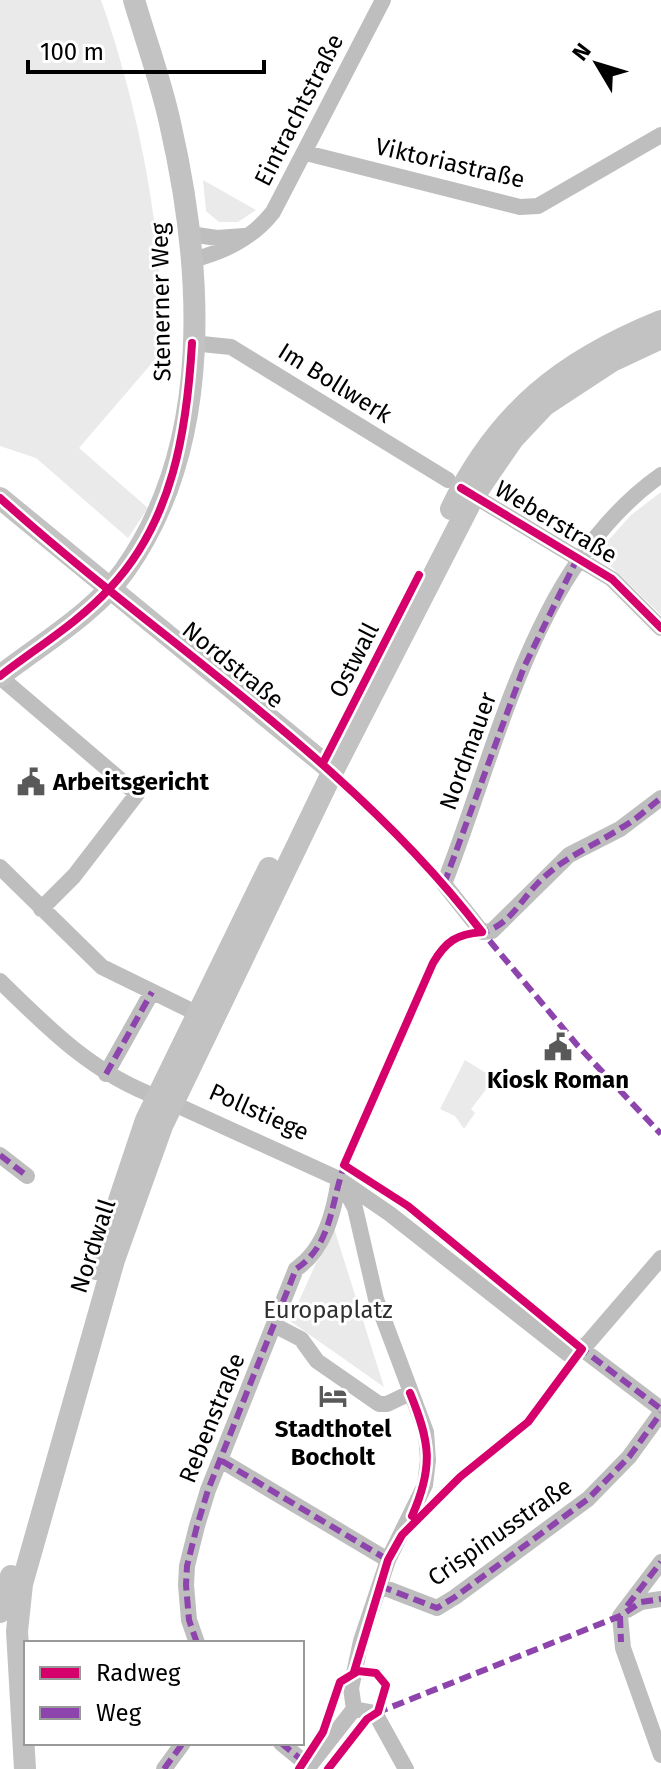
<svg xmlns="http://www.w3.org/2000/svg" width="661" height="1769" font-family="'Fira Sans',sans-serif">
<rect width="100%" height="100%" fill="#fff"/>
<path fill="#eaeaea" d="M0,0h101c35,98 69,252 57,356l-79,92 69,60 -20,30 -92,-80 -36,-12z
M203,180l53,30 -18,12h-19l-13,-11z
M661,492v123l-64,-62 34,-38z
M465,1060l21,13 2,14 -17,22 4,4 -11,16 -9,-13 -15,-7z
M333,1225l51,162 -94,-66z"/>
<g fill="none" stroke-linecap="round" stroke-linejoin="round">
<path stroke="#bebebe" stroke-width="16" d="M306,153l214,54 18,-1 123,-71
M190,234l27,4 27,-2
M192,260c31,-8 60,-21 81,-48l110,-212
M192,343l39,4 217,133
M661,475c-128,90 -162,270 -217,409l38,48 10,-1 77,-76 51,-26 41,-31
M466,491l146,88 49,49
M0,677l137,117 -63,82 -33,33
M0,867l102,100 94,46
M0,981c48,47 92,92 157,116
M106,1074l46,-82
M172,1103l167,76 51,35 178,140 19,-10 74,-86
M0,1155l27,21
M342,1184l13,24 21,91 50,133 2,28 -3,25 -37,75 -27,81 -10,47 3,21
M274,1325l27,14 16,22 62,43h8l23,-11
M582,1349l79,60
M222,1461l166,99
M380,1586l57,22 18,-11 133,-98 41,-42 32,-44
M627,1610l14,-8 20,-3
M620,1616l3,32 38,107
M620,1616l41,-54
M197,1643l-8,-23 -3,-35 1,-19 10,-40 11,-36 88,-221c29,-20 38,-57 43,-90
M354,1709l21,4 31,56
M281,1743l28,23
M164,1769l19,-26
M307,1769l47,-60"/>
<path stroke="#c2c2c2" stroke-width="22" d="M0,498l333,273
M451,509c47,-97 111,-148 210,-188
M0,676c41,-32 95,-63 125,-106 90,-127 78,-303 45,-447 -9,-42 -24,-82 -36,-123
M96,1269l50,-149 123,-252
M0,1612l11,-36
M25,1769l-8,-138 5,-47 92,-324 48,-134 171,-355 141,-275 39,-57 32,-34 67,-44 49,-23"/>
<path stroke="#8e44ad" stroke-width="6" stroke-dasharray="12 6" stroke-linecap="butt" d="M444,884l80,-217 53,-108
M478,927l100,119 83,88
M477,933c30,-3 42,-31 61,-50 25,-26 54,-36 83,-55 15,-8 27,-20 40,-30
M106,1074l46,-82
M0,1155l27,21
M578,1346l83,63
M222,1461l166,99
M380,1586l57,22 18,-11 133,-98 41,-42 32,-44
M627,1606l34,-44
M620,1616l1,26
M197,1643l-8,-23 -3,-35 1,-19 10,-40 11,-36 88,-221c39,-26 34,-71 51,-110
M376,1713l244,-97 21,-14 20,-3
M281,1743l28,23
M164,1769l19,-26"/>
<defs>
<path id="cycleway" d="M461,488l151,91 49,49
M0,498c161,145 350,261 482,434
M0,676c36,-28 79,-54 110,-88 63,-67 77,-158 82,-245
M323,763l96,-188
M410,1393c20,49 24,73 2,123
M354,1672l34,-112 14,-25 58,-58 68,-55 54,-73 -174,-143 -64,-41 89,-202c13,-22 24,-29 49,-31
M299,1769l24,-37 17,-50 18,-11 18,2 10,12 -8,27 -11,7 -39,50"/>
</defs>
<use href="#cycleway" stroke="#fff" stroke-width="13"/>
<use href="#cycleway" stroke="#d6006c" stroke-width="8"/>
</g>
<defs>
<symbol id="civic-bare" viewBox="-9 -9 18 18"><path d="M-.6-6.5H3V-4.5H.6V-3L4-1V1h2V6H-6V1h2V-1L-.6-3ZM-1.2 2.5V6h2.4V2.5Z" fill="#595959" stroke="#fff" stroke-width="2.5" paint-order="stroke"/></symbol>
<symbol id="hotel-bare" viewBox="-9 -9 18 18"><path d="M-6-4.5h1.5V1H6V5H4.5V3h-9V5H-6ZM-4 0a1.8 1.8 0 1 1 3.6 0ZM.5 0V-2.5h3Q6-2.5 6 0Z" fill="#595959" stroke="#fff" stroke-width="2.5" paint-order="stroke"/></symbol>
</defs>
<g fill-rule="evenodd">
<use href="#civic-bare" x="11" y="762" width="40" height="40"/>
<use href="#civic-bare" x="538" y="1027" width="40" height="40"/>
<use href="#hotel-bare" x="313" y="1376" width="40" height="40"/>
</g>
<g text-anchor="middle" stroke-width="6" stroke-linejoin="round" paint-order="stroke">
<g font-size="24" fill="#000" stroke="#fff">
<text transform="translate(299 110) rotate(-63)" y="8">Eintrachtstraße</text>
<text transform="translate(450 163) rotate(13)" y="8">Viktoriastraße</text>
<text transform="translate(161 302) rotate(-91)" y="8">Stenerner Weg</text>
<text transform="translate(335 383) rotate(32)" y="8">Im Bollwerk</text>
<text transform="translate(556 522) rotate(31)" y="8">Weberstraße</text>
<text transform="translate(354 660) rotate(-63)" y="8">Ostwall</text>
<text transform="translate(233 665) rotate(39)" y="8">Nordstraße</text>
<text transform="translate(468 751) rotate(-70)" y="8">Nordmauer</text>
<text transform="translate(259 1112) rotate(24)" y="8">Pollstiege</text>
<text transform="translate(93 1246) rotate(-72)" y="8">Nordwall</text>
<text transform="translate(212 1418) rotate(-68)" y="8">Rebenstraße</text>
<text transform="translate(500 1532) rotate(-35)" y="8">Crispinusstraße</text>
</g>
<g font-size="24" font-weight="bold" fill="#000" stroke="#fff">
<text x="53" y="790" text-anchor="start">Arbeitsgericht</text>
<text x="558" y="1088">Kiosk Roman</text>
<text x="333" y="1437">Stadthotel<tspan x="333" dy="28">Bocholt</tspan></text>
</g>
<g font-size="24" fill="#303030" stroke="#fff">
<text x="328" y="1318">Europaplatz</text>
</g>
</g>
<rect x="24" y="1641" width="280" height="104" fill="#ffffff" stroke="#999999" stroke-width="2"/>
<rect x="40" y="1667" width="40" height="12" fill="#d6006c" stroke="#999999" stroke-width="2"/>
<text x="96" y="1681" font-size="24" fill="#000000">Radweg</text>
<rect x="40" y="1707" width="40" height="12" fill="#8e44ad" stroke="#999999" stroke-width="2"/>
<text x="96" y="1721" font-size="24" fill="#000000">Weg</text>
<g transform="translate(597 64) rotate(308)" stroke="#ffffff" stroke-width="6" paint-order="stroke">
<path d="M0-6L14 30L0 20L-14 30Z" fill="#000000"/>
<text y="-12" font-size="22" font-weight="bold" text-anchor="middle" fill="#000000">N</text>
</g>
<path d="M28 60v12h236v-12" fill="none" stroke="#000000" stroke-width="4"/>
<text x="40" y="60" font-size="24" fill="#000000" stroke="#ffffff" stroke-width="6" paint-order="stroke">100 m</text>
</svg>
